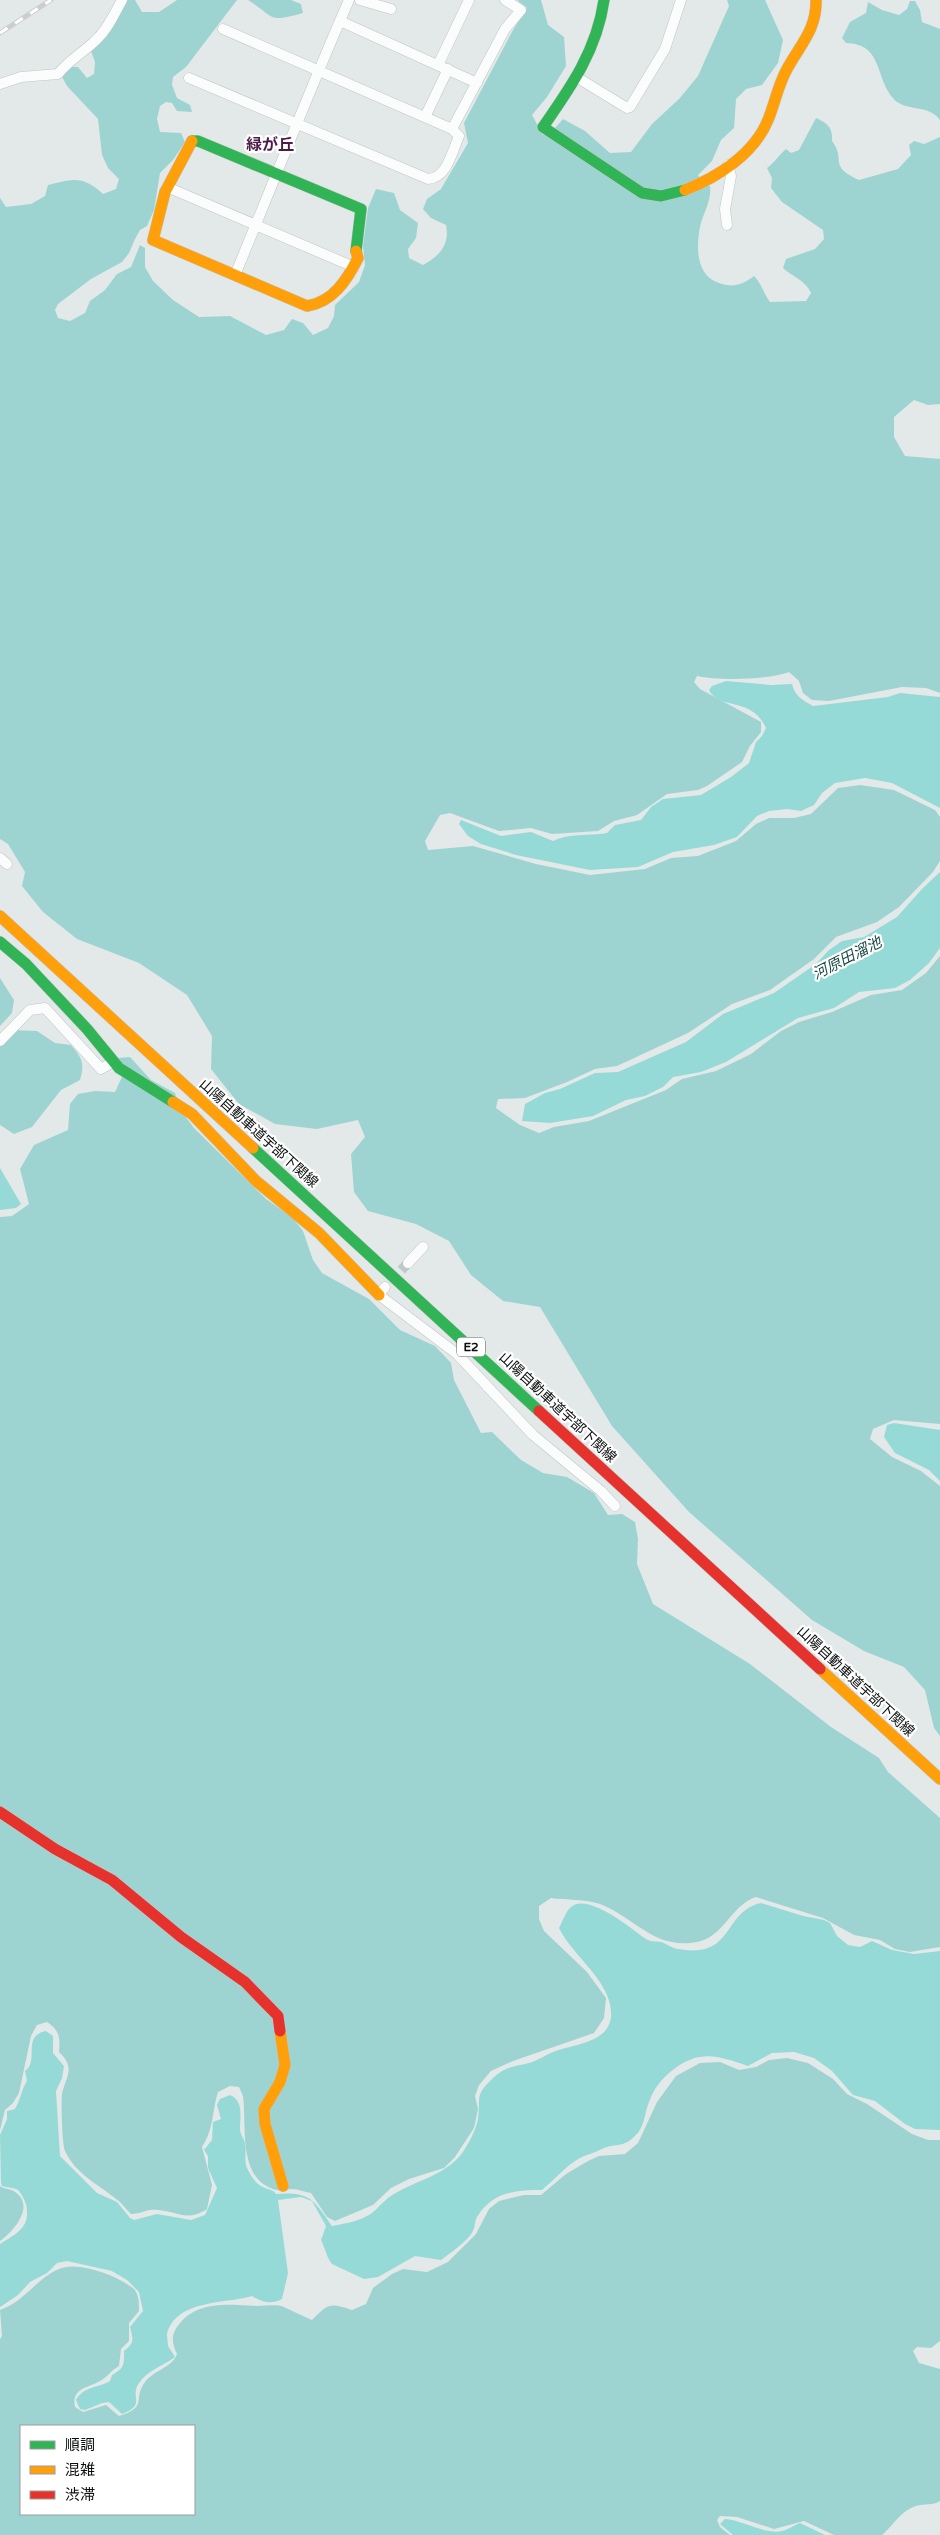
<svg xmlns="http://www.w3.org/2000/svg" width="940" height="2535" font-family="'Varela Round','Noto Sans JP',sans-serif">
<rect width="100%" height="100%" fill="#e3e9e8"/>
<path fill="#9dd4d1" fill-rule="evenodd" d="M124,0h11l7,12h17l18,-12h60l-51,67 -13,10 -1,8 5,13 13,7 2,7 -15,-1 -5,-8 -6,-1 -6,4 -3,13 3,13 21,1 4,9 -12,18 -13,13 -6,37 -7,16 -7,4 -5,9 -6,14 -7,9 -31,17 -33,25 -3,6 3,8 12,3 15,-8 5,-12 15,-11 12,-16 14,-7 9,-22 5,3v19l8,14 20,19 26,17 31,-1 36,19 18,-5 8,-11 11,4 10,12 15,-7 6,-12 1,-11 24,-23 6,-17 -2,-19 5,-38 8,-19 18,4 6,17 18,13 -2,15 -8,11 1,9 14,7c17,-9 27,-21 23,-40l-15,-7 -8,-9 4,-10 14,-10 27,-46 -4,-20 49,-93 14,-22 -10,-8h24l7,25 16,12 2,29 -19,31 -15,18 11,20 12,-7 8,-9 22,12 25,22 21,-1 21,-28 27,-25 19,-23 31,-70 -2,-6h38l18,40 -5,23 -16,22 -16,4 -10,10 -2,29 -13,12 -9,21 -14,14 6,10 6,1c2,15 -7,27 -10,41 -4,20 -4,49 19,56 14,5 23,2 35,-7 8,8 9,17 16,26l36,-1 5,-8c-6,-13 -18,-16 -28,-25l3,-9 29,-10 9,-10 -1,-9 -41,-28 -11,-14 1,-10 -5,-10c8,-6 12,-13 19,-19l5,4 8,-3 17,-32c11,5 17,9 16,23 15,20 -5,24 27,39l39,-11 13,-14 -2,-10 5,-4 10,3 16,-7v267l-12,1 -14,-5 -20,17v20l11,19 35,3v234l-14,-5 -24,-1 -73,14 -17,-1 -9,-7 -4,-12 -10,-9c-21,8 -70,9 -92,4l-3,6 6,7 61,33v10l-11,14 -8,16 -35,24 -9,4 -31,4 -30,21 -23,6 -16,10 -46,3 -21,-6 -32,3 -49,-18 -10,2 -15,26 3,9 45,-4 63,18 54,11 55,-6 26,-11 27,-2 38,-15 20,-17 13,-6h25l17,-4 27,-26 22,-3 34,5 41,20 5,7v44l-7,11 -34,35 -22,15 -41,15 -22,22 -44,31 -38,14 -44,29 -71,33 -22,3 -28,13 -42,16 -27,1 -2,9 24,17 19,8 15,-6 35,-6 77,-31 16,-11 34,-8 35,-17 30,-23 18,-9 33,-10 39,-17 31,-5 24,-17 14,-17v468l-46,-4 -21,9 -3,10 22,18 29,14 19,15v250l-6,-8 -9,-38 -21,-23 -40,-16 -52,-31 -123,-108 -77,-86 -72,-119 -37,-6 -32,-26 -22,-34 -33,-17 -48,-13 -14,-19 -3,-38 14,-17 -7,-17 -41,9 -42,-5 -36,-20 -28,-35 1,-33 -25,-41 -48,-32 -62,-24 -34,-27 -21,-26 3,-14 -17,-28 -8,-5v-641l6,9 25,-3 14,-8 3,-11c26,-6 34,-10 55,9l13,-5 3,-10 -11,-11 -6,-13 -4,-36 -31,-33 -6,-11 9,-8h8l9,11 7,-4 1,-12 -4,-11 13,-15z
M248,0h43l10,4 2,9c-36,10 -27,5 -55,-13z
M910,1h5l5,9 2,12 18,7v91c-12,-17 -36,-7 -48,-23 -17,-22 -10,-53 -46,-54l-4,-5 8,-16 16,-9 2,-11 14,8 17,5 8,-6z
M0,978l14,22 -2,13 -12,13z
M13,1030l24,1 18,12 16,2c11,13 14,18 9,35l-19,10 -29,37 -18,7 -14,-9v-90z
M130,1057l21,23 24,13 4,15 15,20 72,71 27,19 10,13 10,29 9,13 47,26 31,31 35,16 16,17 3,17 27,53 11,-1 29,28 22,13 24,4 27,16 14,22 14,-1 13,8 3,17 -1,25 16,40 97,60 81,63 48,31 9,14 52,46v129l-30,5 -15,-3 -15,-9 -26,-5 -31,-17 -67,-21c-25,8 -32,40 -59,45 -43,8 -61,-24 -97,-38 -14,-5 -34,-4 -49,-6l-12,8v13l5,12 43,41 19,26 -2,20 -10,15 -81,28 -22,10 -12,14 -4,11 3,13 -4,19 -19,29 -11,11 -35,11 -18,9 -18,17 -38,16 -8,-4 -16,-24c-6,-1 -13,-4 -19,-4 -5,0 -10,2 -15,1 -40,-9 -30,-63 -34,-94l-4,-9 -9,-1 -12,6c-6,19 -4,37 -16,55l10,38 -5,24c-23,15 -33,-1 -57,1 -7,1 -11,4 -19,4 -5,-5 -10,-12 -16,-16 -18,-14 -40,-25 -50,-47 -3,-8 -4,-48 -3,-57 4,-18 14,-26 -3,-42 1,-15 1,-21 -12,-30l-10,3 -6,11 -12,57 -6,10 -8,7 -5,20v-913l12,-1 17,-12 -9,-35 14,-24 34,-15 2,-26 8,-10 17,-3 20,1 7,-15 -4,-19z
M787,2058l21,5 25,16 14,15 20,10 45,30 16,6h12v201l-9,7 -14,-1 -4,4 6,12 21,6v132c-7,5 -16,2 -24,5 -17,6 -21,18 -34,29h-48l-30,-14 -30,8 -37,-12 -17,-1 -3,4 3,7 10,8h-730v-196l2,-3 -2,-26c5,-2 12,-5 17,-9 14,-10 25,-25 42,-32 18,-9 60,7 75,20 5,6 5,14 5,22l-10,12v18l-8,8 -2,17c-8,4 -11,11 -19,15 -12,7 -29,7 -25,26l8,5 23,-7 13,11c30,-9 13,-17 26,-34 9,-12 27,-14 32,-28 -6,-13 -6,-20 3,-31 20,-23 50,-18 77,-17 8,0 19,-2 27,1 9,4 18,9 28,13 17,-17 18,-17 40,-10l14,-6 7,-16 19,-14 11,-5 24,3 21,-10 28,-28 13,-25 10,-8 25,-6h17l25,-21 22,-13 11,-5 26,-2 13,-11 19,-41 19,-26 24,-13 20,-1 19,8 17,-3 13,-7zM21,2426h173v88h-173z
M0,2186c5,4 10,2 15,6 21,14 -2,40 -15,49z"/>
<path fill="#95dad6" d="M726,681l46,4 20,-1c3,12 10,16 21,22l75,-9 12,-4 40,4v111l-48,-25 -27,-5 -30,5 -13,10 -8,12 -13,6 -14,-2 -18,2 -12,5 -20,21 -23,8 -41,7 -35,15 -48,3 -74,-15 -35,-11 -13,-8 -9,-12 2,-4 40,16 30,-4 22,9c16,-8 36,-5 54,-8l8,-8 26,-5 10,-13 12,-8 38,-4 30,-18 18,-14 7,-21 6,-6 4,-8c-14,-32 -46,-17 -57,-38l3,-4z
M940,872v76l-11,15 -19,17 -15,8 -36,4 -25,16 -36,10 -72,44 -25,10 -28,5 -10,10 -18,9 -19,4 -33,16 -43,7 -28,-2 3,-17 20,-11 15,-4 35,-16 23,-1 68,-30 37,-28 51,-21 42,-29 13,-14 13,-9 22,-4 33,-20 25,-28z
M0,1168l21,36 -5,4 -16,2z
M894,1423l46,7v51l-11,-11 -34,-17 -11,-16 3,-12z
M761,1903l42,13 21,4 6,3 7,13 11,9 12,2 12,-6 20,9 22,4 26,-3v179l-25,-1 -10,-5 -30,-23 -22,-6 -21,-24 -18,-13 -20,-6 -22,1 -24,13c-29,-10 -48,-17 -74,3 -12,9 -20,19 -25,33 -5,12 -4,25 -14,34 -12,12 -18,7 -31,12 -6,3 -11,5 -17,7 -18,6 -31,24 -45,35 -27,0 -50,2 -65,27 -3,5 -1,11 -6,17 -7,10 -20,18 -30,26l-26,-4 -37,21 -14,2 -32,-15c-5,-6 -7,-16 -11,-24l5,-14 -14,-25 -11,-4 -23,3 10,73 -6,26c-11,6 -20,3 -30,-3 -26,8 -76,3 -85,38l1,12 7,11c-12,9 -27,13 -36,26 -10,14 8,22 -17,31l-13,-12 -7,1 -17,7 -5,-1 -4,-9c8,-14 22,-12 34,-19l2,-6c13,-7 12,-11 12,-24 11,-8 9,-12 6,-24l13,-16 -4,-19 -12,-12 -15,-9 -45,-10 -10,2 -10,10 -17,9 -12,13 -18,12v-63c18,-11 31,-17 26,-40 -2,-5 -4,-10 -8,-14 -5,-3 -10,-2 -16,-4l-1,-3 -1,-48 7,-16v-8l8,-2c6,-10 6,-19 12,-28l-2,-10c15,-10 -4,-35 21,-40l7,5v17l11,13 -2,12 -6,13 4,65 37,37 20,9 13,16 4,2 23,-6 34,6 14,-5 12,-27 -9,-20v-12l-4,-6 8,-10 1,-18 8,-3 -4,-14 3,-6 10,-4c14,6 10,22 10,34 0,6 4,9 5,14 2,9 -2,18 3,27 3,6 8,14 15,17 5,3 10,2 13,7 34,-3 38,6 56,32 10,-2 24,-4 33,-9 10,-4 15,-13 23,-19 25,-18 62,-22 78,-51 5,-8 10,-18 12,-28 3,-21 -4,-23 14,-40 13,-13 21,-12 37,-16 8,-2 18,-9 27,-12 18,-7 52,-8 55,-34 3,-34 -38,-60 -52,-89 3,-5 6,-15 11,-20 16,-18 63,22 76,31 4,3 10,2 15,3 6,2 10,6 17,7 57,10 44,-37 83,-46z
M725,2519c18,1 40,16 57,12 6,-1 12,-6 18,-8l25,12h-92l-13,-11z"/>
<g fill="none" stroke-linecap="round" stroke-linejoin="round">
<path stroke="#c2c8c7" stroke-width="10" stroke-dasharray="10 5" stroke-linecap="butt" d="M391,1281l17,-18"/>
<defs>
<path id="street" d="M360,0l31,9
M340,21l137,62
M438,65l31,-65
M189,78l239,101c19,-1 24,-27 31,-43l-7,-7 -229,-100
M578,78l49,30 3,-1 35,-58 16,-49
M0,84l21,-7 37,-3c11,-14 26,-22 38,-34 12,-11 18,-26 26,-40
M425,117l23,-48
M452,129l53,-100 16,-19 -16,-10
M167,187l187,80
M727,225l-2,-16 6,-33 -3,-11
M235,275c38,-91 74,-184 114,-275
M0,858l7,6
M0,1041l30,-31 15,-2 56,61 12,-7
M408,1263l15,-16
M385,1287l-6,8 78,59 76,81 68,56 14,15"/>
<path id="fast" d="M604,0c-7,50 -33,87 -61,127l99,66 19,3 24,-6
M192,141h6l163,68 -5,42
M0,942l26,22 61,65 32,39 54,34
M253,1148l286,263"/>
<path id="slow" d="M192,141l-27,51 -12,48 154,66c26,-4 40,-26 51,-48l-2,-7
M685,190c33,-13 69,-36 83,-70 7,-17 10,-35 19,-51 13,-24 30,-40 29,-69
M0,916l253,232
M173,1102l19,12 64,67 63,52 60,62
M820,1669l120,110
M280,2031l5,34 -5,17 -16,27 1,15 18,62"/>
<path id="jam" d="M539,1411l281,258
M0,1812l55,37 57,31 69,57 64,45 33,34 2,15"/>
</defs>
<use href="#street" stroke="#c1c5c5" stroke-width="11"/>
<use href="#fast" stroke="#c1c5c5" stroke-width="12"/>
<use href="#slow" stroke="#c1c5c5" stroke-width="12"/>
<use href="#jam" stroke="#c1c5c5" stroke-width="12"/>
<use href="#street" stroke="#fbfcfc" stroke-width="10"/>
<use href="#fast" stroke="#30b455" stroke-width="11"/>
<use href="#slow" stroke="#ff9f0a" stroke-width="11"/>
<use href="#jam" stroke="#e5322d" stroke-width="11"/>
<defs>
<path id="rail" d="M0,33l51,-33"/>
</defs>
<use href="#rail" stroke="#cccdcd" stroke-width="5"/>
<use href="#rail" stroke="#fff" stroke-width="3" stroke-dasharray="9" stroke-linecap="butt"/>
</g>
<g text-anchor="middle" stroke-width="4.5" stroke-linejoin="round" paint-order="stroke">
<rect fill="#fff" stroke="#545656" stroke-width="1" x="457" y="1337.5" width="28" height="19" rx="4"/>
<g font-size="12" font-weight="bold" fill="#0a0d0d">
<text x="471" y="1351">E2</text>
</g>
<g font-size="14" fill="#0a0d0d" stroke="#fff">
<text transform="translate(259 1133) rotate(42)" y="5">山陽自動車道宇部下関線</text>
<text transform="translate(558 1407) rotate(43)" y="5">山陽自動車道宇部下関線</text>
<text transform="translate(856 1681) rotate(43)" y="5">山陽自動車道宇部下関線</text>
</g>
<g font-size="15" font-style="italic" fill="#1a4745" stroke="#fff">
<text transform="translate(847 958) rotate(-27)" y="5">河原田溜池</text>
</g>
<g font-size="16" font-weight="bold" fill="#4e1b49" stroke="#fff">
<text x="270" y="150">緑が丘</text>
</g>
</g>
<rect x="20" y="2425" width="175" height="90" fill="#ffffff" stroke="#9d9e9e"/>
<rect x="30" y="2441" width="25" height="8" fill="#30b455" stroke="#9d9e9e"/>
<text x="65" y="2450" font-size="15" fill="#0a0d0d">順調</text>
<rect x="30" y="2466" width="25" height="8" fill="#ff9f0a" stroke="#9d9e9e"/>
<text x="65" y="2475" font-size="15" fill="#0a0d0d">混雑</text>
<rect x="30" y="2491" width="25" height="8" fill="#e5322d" stroke="#9d9e9e"/>
<text x="65" y="2500" font-size="15" fill="#0a0d0d">渋滞</text>
</svg>
